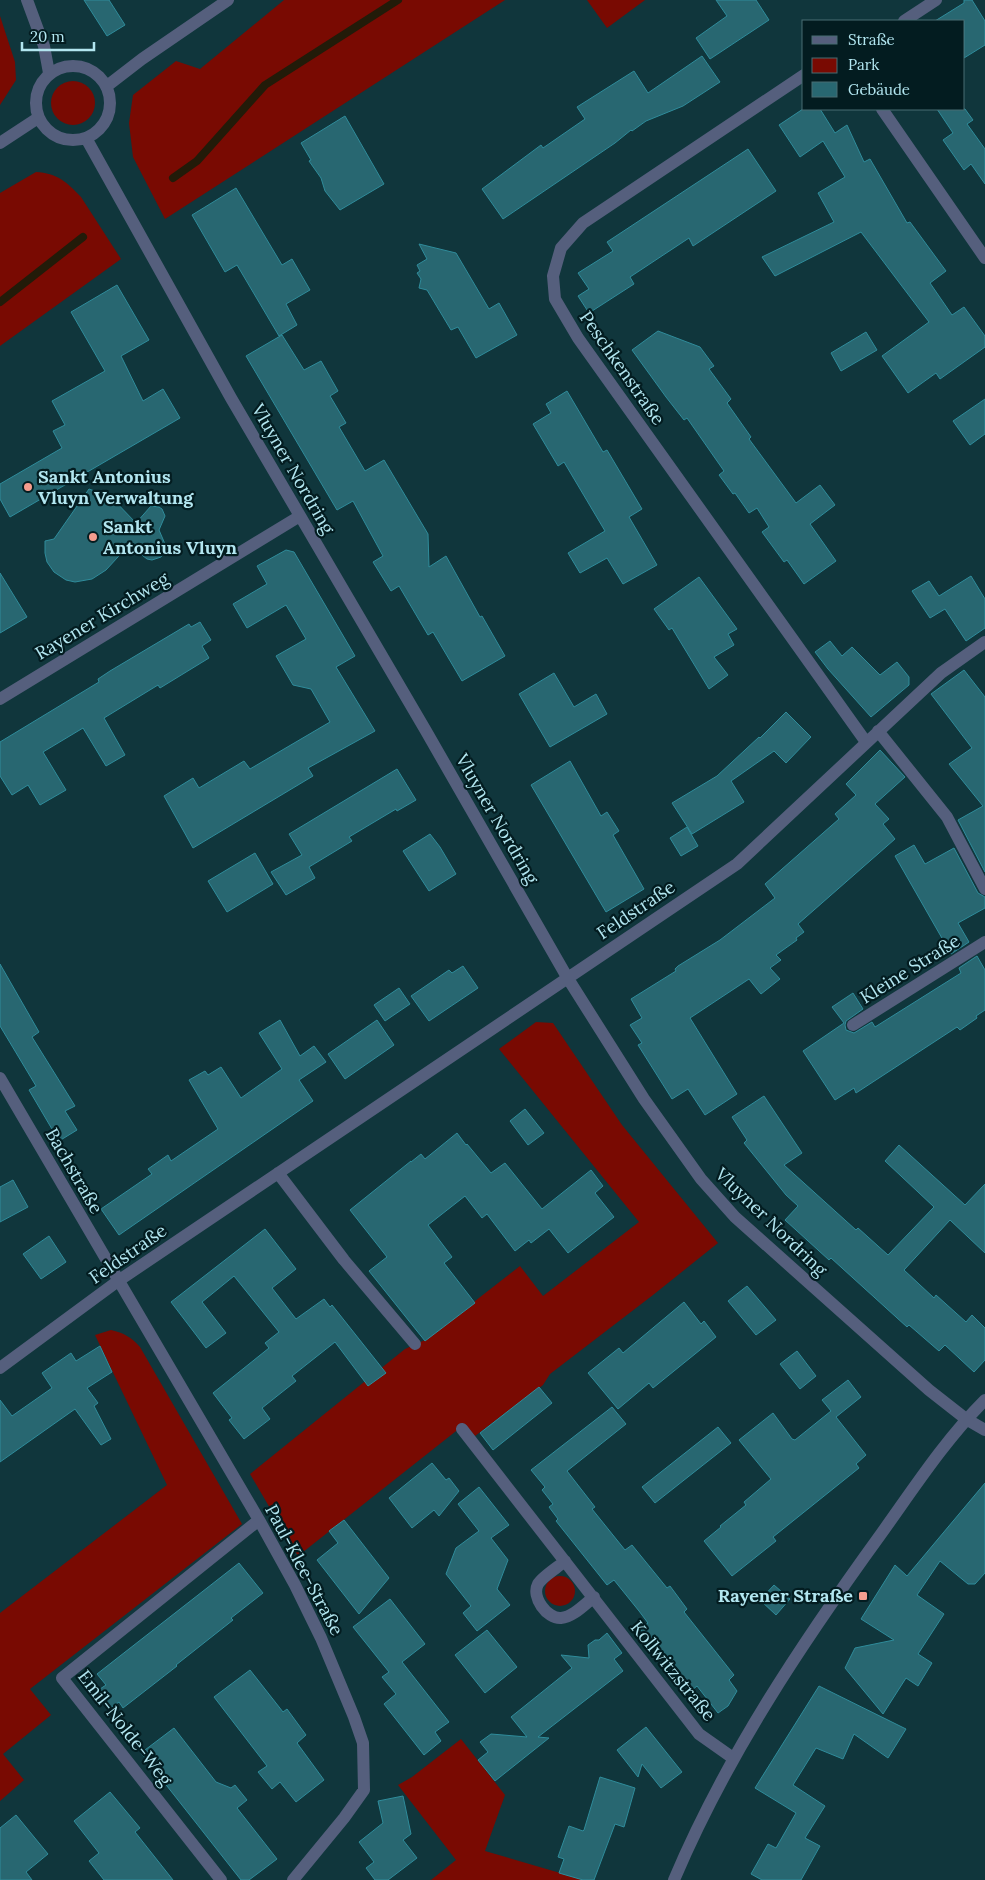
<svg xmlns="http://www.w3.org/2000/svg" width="985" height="1880" font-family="Lora,serif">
<rect width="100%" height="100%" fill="#10363c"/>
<path fill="#790a02" d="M284,0h221l-340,219 -32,-62 -4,-34 4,-28 43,-34 24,8z
M587,0h58l-38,28z
M0,16l15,46 1,18 -16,25z
M51 103a22 22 0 1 1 44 0a22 22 0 1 1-44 0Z
M36,172c21,1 31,10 45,25l40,62 -121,87v-153z
M536,1022l17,1 69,102 96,118 -65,52 -103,79 -7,11 -68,51 -10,-12 -167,132 -48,-82 155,-125 20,-9 95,-74 23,30 96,-74 -140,-173z
M111,1330c13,3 20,7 29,17l102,177 -212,165 21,26 -48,39 21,26 -24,21v-188l167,-128 -72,-150z
M545 1591a15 15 0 1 1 30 0a15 15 0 1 1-30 0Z
M461,1739l44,56 -20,56 99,29h-153l25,-20 -58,-75 14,-8z"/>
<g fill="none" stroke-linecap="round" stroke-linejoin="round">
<path stroke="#221b09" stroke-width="8" d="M173,178l24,-17 68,-76 133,-85
M0,302l83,-65"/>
</g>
<path fill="#286771" stroke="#2f8c9b" d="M84,0h25l16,25 -18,11z
M716,0h40l13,20 -59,39 -14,-21 31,-22z
M964,0h8l13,21v24l-21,13v-37h-29l29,-18z
M702,56l18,26 -37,24 -37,15 -14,10 -1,-1 -16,13 -112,76 -21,-30 59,-44 2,3 42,-29 -8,-12 57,-36 14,22z
M803,109h17l15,24 12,-8 17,37 6,-3 37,64 3,-1 36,49 -16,12 22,32 12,-8 21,29v11l-45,32 -4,-6 -28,20 -26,-37 47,-34 -68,-90 -86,44 -13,-19 72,-35 -16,-29 27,-16 -22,-36 -23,16 -21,-32z
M937,109h28l8,11 -6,4 18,25v35l-14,-20 -7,6 -21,-30 10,-7z
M345,116l39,68 -44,26 -15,-19 -4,-13 -12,-17 2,-1 -10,-17z
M748,149l28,42 -83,55 -4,-8 -59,39 4,7 -45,29 -11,-17 11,-7 -11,-16 35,-22 -6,-9z
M236,188l46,77 10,-6 18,31 -24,14 11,21 -18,11 -42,-71 -12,7 -33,-57z
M419,244l37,9 33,56 10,-6 18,32 -41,23 -18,-31 -7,3 -24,-40 -8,-2 2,-9 -4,-6 3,-2 -3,-6 10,-6z
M117,285l32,55 -28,16 22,45 20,-12 17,29 -170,99 -10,-18v-15l62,-36 -9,-17 12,-6 -13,-24 53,-30 -34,-59z
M658,331l42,16 14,19 -5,3 22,30 -4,4 24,34 -2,2 47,64 24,-18 15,20 -25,19 26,37 -32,23 -17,-24 -3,2 -22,-30 7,-5 -12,-19 -8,5 -14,-20 -2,1 -14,-19 5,-4 -37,-53 -3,2 -18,-23 -34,-47z
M866,332l11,18 -36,21 -10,-18z
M282,335l22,35 17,-9 17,30 -8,5 16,27 -7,4 26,44 19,-11 44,74 1,33 17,-11 34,61 2,-1 23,40 -43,25 -29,-49 -5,3 -29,-49 -8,5 -18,-29 10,-6 -30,-55 -16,9 -91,-154z
M567,391l36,61 4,-2 35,59 -13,8 28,48 -34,19 -16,-26 -27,15 -12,-20 37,-22 -41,-69 -6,4 -25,-42 18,-11 -5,-9z
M985,399v35l-15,11 -17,-24z
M89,489l22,8 25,26 15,-17 8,1 3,2 3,7 -6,14 6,14 1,5 -5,8 -9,3 -5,-1 -18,-14 -23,25 -14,9 -17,3 -9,-2 -12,-8 -7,-10 -2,-9v-12l9,-2z
M286,550l8,2 61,104 -19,11 39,64 -67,37 5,8 -120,72 -29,-52 29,-18 6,10 45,-27 6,8 80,-47 -19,-33 -18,-4 -17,-29 30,-17 -20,-34 -39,23 -14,-24 34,-20 -10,-18z
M0,573l27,44 -27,16z
M971,576l14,23v29l-19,13 -21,-32 -15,9 -18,-27 17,-10 10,15z
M699,577l38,52 -9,5 6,11 -20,12 14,18 -19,14 -37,-61 -3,2 -15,-21z
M200,622l11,18 -9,6 7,12 -49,30 -2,-3 -54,33 21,37 -19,11 -23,-38 -40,24 23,38 -26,15 -12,-20 -16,10 -12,-19v-34l99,-60 -1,-3 12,-8 79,-47 2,3z
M830,641l12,15 10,-9 28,28 17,-13 12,15v8l-38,32 -43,-48 -13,-17z
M964,670l21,27v175l-27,-52 25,-14 -34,-42 23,-16 -41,-54z
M554,673l20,34 22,-13 11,20 -57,33 -31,-53z
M786,712l25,25 -25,26 -12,-12 -43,30 13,21 -52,32 -20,-31 45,-27 42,-39 1,1z
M880,750l25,27 -30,27 14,15 -6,5 12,15 -97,85 6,8 -8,6 1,2 -21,15 5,5 -11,8 10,11 -19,15 -12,-15 -59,39 47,76 -32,21 -17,-26 -16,10 -34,-54 4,-2 -12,-18 12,-7 -11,-19 45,-28 -1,-2 3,-3 42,-26 55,-42 -10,-14 74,-65 -4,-5 21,-19 -10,-11z
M570,761l31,55 6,-4 12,19 -6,4 31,54 -38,23 -75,-127z
M397,769l19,31 -19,11 -1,-2 -47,28 3,4 -43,26 6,11 -29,17 -15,-23 31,-17 -13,-21z
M687,827l11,19 -17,10 -11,-18z
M430,834l10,13 16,27 -27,17 -26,-40z
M914,845l11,19 29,-16 24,45 7,4v11l-27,15 11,19 -18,12 -56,-98z
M255,853l18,31 -46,28 -19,-31z
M977,956l8,14v40l-9,6 1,2 -17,12 -3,-3 -101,66 -2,-5 -19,12 -32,-49 41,-28 -12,-16 21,-14 10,16 -17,12 -1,4 1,5 8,3 18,-11 3,5 86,-54 -2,-5z
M0,964l39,68 -7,5 43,69 -10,5 12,19 -18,11 -30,-51 7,-4 -36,-60z
M463,966l15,22 -49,33 -18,-25 38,-26 3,3z
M399,988l11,16 -25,17 -11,-16z
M280,1020l20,36 14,-10 12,16 -27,18 14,21 -194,134 -18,-26 51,-35 -4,-5 20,-14 3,6 47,-32 -29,-49 16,-9 3,4 13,-8 20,31 41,-29 -23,-36z
M377,1020l17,25 -49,34 -17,-25z
M764,1096l38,57 -18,12 72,65 2,-2 30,27 46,-48 -49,-46 14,-16 66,60 20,-21v69l-35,-33 -46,50 30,28 2,-3 30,27 6,-7 13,13v32l-11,12 -29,-27 -6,6 -30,-26 -2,2 -76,-69 -2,2 -44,-40 13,-14 -12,-11 -42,-52 3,-3 -15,-23z
M525,1109l19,24 -16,12 -18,-24z
M457,1133l9,12 1,-1 24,29 14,-10 37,46 49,-39 12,16 -8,7 19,24 -46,36 -19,-24 -18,14 -2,-3 -14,11 -28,-37 -5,4 -17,-22 -37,29 24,32 -8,6 31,40 -50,38 -56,-70 18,-14 -37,-47 61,-49v1l10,-8 4,5z
M13,1180l15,27 -28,15v-35z
M265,1229l31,40 -24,19 24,31 28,-20 6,8 2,-2 54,68 -18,13 -33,-44 -43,34 4,5 -34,27 8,11 -26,20 -15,-19 3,-2 -19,-25 56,-45 -4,-5 14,-11 -45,-56 -32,26 24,31 -20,15 -35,-46z
M49,1236l17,26 -25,17 -18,-25z
M747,1286l29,34 -20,15 -28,-34z
M684,1302l17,22 3,-3 12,16 -63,51 -4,-5 -31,26 -30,-36 31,-25 4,5z
M100,1346l12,26 -25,16 11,15 -4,3 17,33 -10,6 -26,-36 -75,53v-62l12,16 40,-28 -10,-15 29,-20 5,8z
M797,1351l19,25 -16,13 -20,-25z
M848,1380l13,17 -25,20 30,38 -10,9 3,4 -86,69 3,4 -44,35 -28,-35 17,-14 -1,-1 26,-21 -2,-3 27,-23 -32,-39 34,-27 19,26 3,1 36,-29 -9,-11z
M539,1387l13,16 -59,47 -13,-17z
M612,1407l14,17 -59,47 28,36 -3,2 33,41 7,-5 35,43 3,-2 17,23 -3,3 50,63 -5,5 8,11 -9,15 -10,7 -21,-27 -7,6 -50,-63 8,-6 -9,-12 -25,-31 -7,5 -51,-64 2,-2 -9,-12 4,-3 -11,-14 3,-3 -14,-17z
M718,1427l13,16 -76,60 -13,-16z
M432,1463l14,17 3,-2 10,13 -20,25 -5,-6 -22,18 -23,-30z
M985,1483v90l-10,11h-7l-28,-23 -23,34 27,19 -26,40 14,9 -14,23 -12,-8 -23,36 -38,-46 10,-20 39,-8 -33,-21 34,-54 12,11z
M479,1487l30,38 -18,13 17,22 -11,29 13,16 -33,26 -14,-18 8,-7 -25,-32 10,-26 23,-17 -21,-27z
M344,1520l45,58 -30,36 -42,-54 21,-17 -9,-12z
M239,1563l24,30 -32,25 2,2 -57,45 1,1 -54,42 -4,-6 -9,6 -13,-17 9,-6 -9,-11z
M774,1585l16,14 -14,16 -16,-15z
M390,1599l35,45 -23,18 47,60 -14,10 6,9 -17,14 -40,-51 12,-10 -14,-17 7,-5 -36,-45z
M487,1630l30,37 -32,26 -30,-38z
M607,1633l15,20 -8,6 9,12 -85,66 11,1 -54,43 -17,-21 10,-8 -8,-10 11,-8 36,3 -16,-20 61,-49 -11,-13 28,3 -1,-13 7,-5h4z
M250,1670l33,42 4,-3 19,26 -9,8 27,37 -28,22 -16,-20 -8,7 -14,-17 9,-6 -53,-69z
M819,1686l87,43 -18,29 -34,-24 -11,25 -27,-11 -23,37 32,21 -20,32 15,8 -19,34h-39l-11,-6 17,-30 8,4 20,-35 -41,-25z
M646,1727l36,45 -21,16 -19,-24 -4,13 -21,-27z
M174,1728l42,54 15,6 4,-3 12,15 -10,8 40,51 -28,21h-8l-100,-127z
M600,1777l35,11 -11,39 -9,-3 -21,56h-11l-24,-7 5,-14 -6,-2 11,-31 14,5 1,-1z
M110,1792l30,36 -5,4 38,48h-69l-15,-19 10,-8 -25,-32z
M403,1796l8,38 -8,6 14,18 -29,22h-13l-9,-12 8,-6 -15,-20 24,-19 -5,-22z
M16,1815l32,39 -22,18 6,8h-32v-52z"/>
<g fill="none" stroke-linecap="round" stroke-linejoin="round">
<path stroke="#555f7d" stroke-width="12" d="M27,0l17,46 5,27
M904,21l32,-21
M36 103a37 37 0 1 1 74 0a37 37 0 1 1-74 0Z
M804,75l-221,148 -22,25 -8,28 2,23 23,39 288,404
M107,86l35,-27 86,-59
M882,109l103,149
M86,138l145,260 195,333 141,246 77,122 57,80 34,38 194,173 37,29 19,11
M0,143l38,-25
M0,699l300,-183
M878,731l69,86 38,72
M853,1025l132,-83
M0,1078l259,442 36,65 26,53 33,79 9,26 1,47 -20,28 -51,62
M278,1173l66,87 71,84
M0,1368l118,-87 619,-417 204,-191 44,-31
M462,1429l237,305 34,24
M565,1561c-7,6 -23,16 -27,23 -7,13 9,35 23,34 12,-1 23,-13 33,-21
M221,1880l-159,-202 197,-158
M674,1880c53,-125 128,-237 207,-346 33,-46 64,-94 104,-134"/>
</g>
<g fill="#f59d8e" stroke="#031c20" stroke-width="2">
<circle cx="28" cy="487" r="5"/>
<circle cx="93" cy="537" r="5"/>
<rect x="858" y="1591" width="10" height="10" rx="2.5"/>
</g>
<g text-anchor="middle" stroke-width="4.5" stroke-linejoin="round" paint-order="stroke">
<g font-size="18" fill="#b2e6f0" stroke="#031c20">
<text transform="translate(622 368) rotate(55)" y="6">Peschkenstraße</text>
<text transform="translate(293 469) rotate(60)" y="6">Vluyner Nordring</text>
<text transform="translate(102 616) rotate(-31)" y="6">Rayener Kirchweg</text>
<text transform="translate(497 819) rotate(60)" y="6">Vluyner Nordring</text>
<text transform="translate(636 910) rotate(-34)" y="6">Feldstraße</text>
<text transform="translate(910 969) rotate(-32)" y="6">Kleine Straße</text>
<text transform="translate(74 1171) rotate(60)" y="6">Bachstraße</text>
<text transform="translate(771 1222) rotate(44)" y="6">Vluyner Nordring</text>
<text transform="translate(128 1254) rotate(-35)" y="6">Feldstraße</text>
<text transform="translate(304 1570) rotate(62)" y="6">Paul-Klee-Straße</text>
<text transform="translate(673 1671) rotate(51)" y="6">Kollwitzstraße</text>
<text transform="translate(125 1728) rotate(52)" y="6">Emil-Nolde-Weg</text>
</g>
<g font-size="18" font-weight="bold" fill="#b2e6f0" stroke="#031c20" text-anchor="start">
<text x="38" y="483">Sankt Antonius<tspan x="38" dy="21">Vluyn Verwaltung</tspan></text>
<text x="103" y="533">Sankt<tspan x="103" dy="21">Antonius Vluyn</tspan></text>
<text x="853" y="1602" text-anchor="end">Rayener Straße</text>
</g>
</g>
<rect x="802" y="20" width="162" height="90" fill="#031c20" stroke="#496d73"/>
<rect x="812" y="36" width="25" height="8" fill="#555f7d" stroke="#496d73"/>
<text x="848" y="45" font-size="15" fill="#b2e6f0">Straße</text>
<rect x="812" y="58" width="25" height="15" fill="#790a02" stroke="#496d73"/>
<text x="848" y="70" font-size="15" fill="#b2e6f0">Park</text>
<rect x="812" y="82" width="25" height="15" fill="#286771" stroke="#496d73"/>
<text x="848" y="95" font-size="15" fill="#b2e6f0">Gebäude</text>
<path d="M22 42v8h72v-8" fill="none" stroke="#b2e6f0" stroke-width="2.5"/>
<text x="30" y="42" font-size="15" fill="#b2e6f0" stroke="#031c20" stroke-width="4" paint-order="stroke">20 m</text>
</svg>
